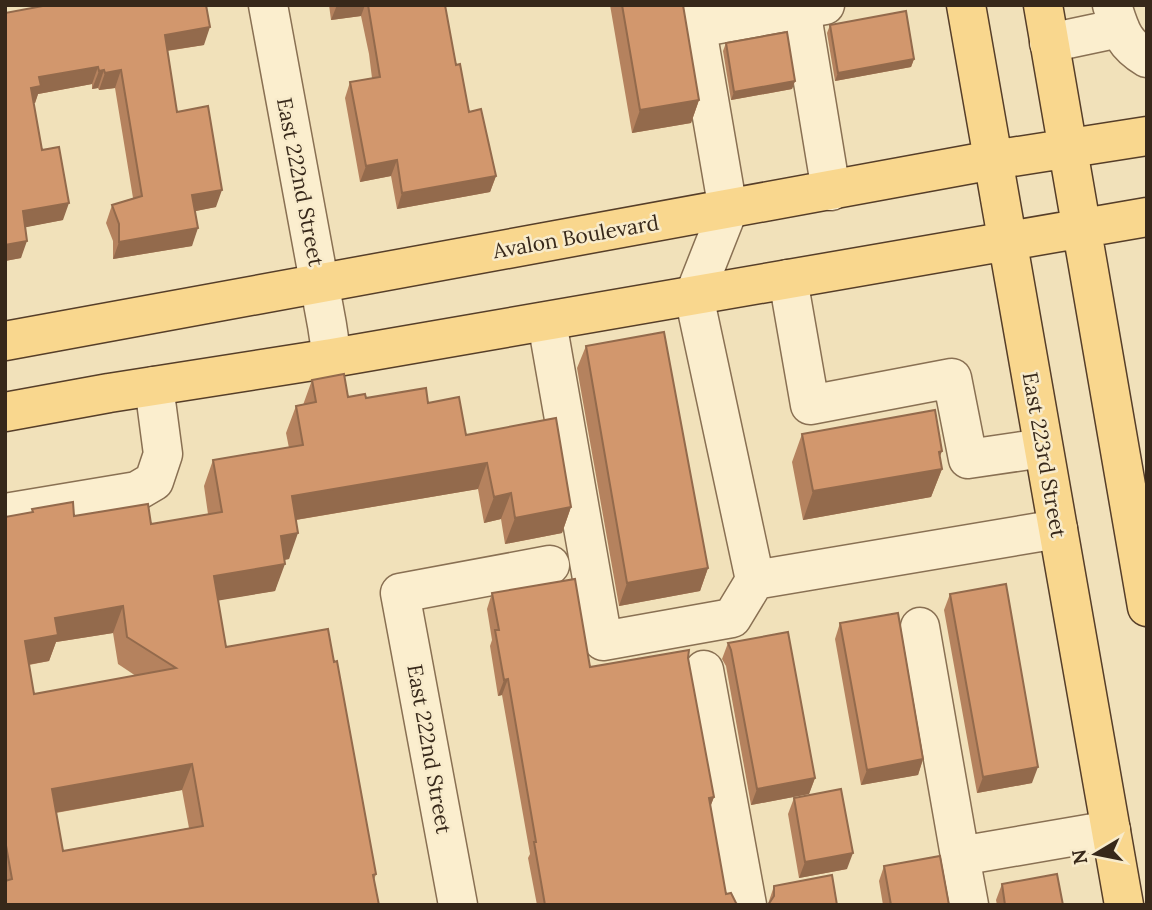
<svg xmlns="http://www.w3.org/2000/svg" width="1152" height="910" font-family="Lora,serif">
<rect width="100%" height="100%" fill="#f1e1ba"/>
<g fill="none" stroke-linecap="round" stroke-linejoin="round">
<defs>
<path id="minor" d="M268,5l59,320 5,33
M1112,5c8,25 11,39 35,53
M801,9l30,182
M694,12l34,198 -34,86 61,284
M697,28l128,-23
M1049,43l71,-15
M788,279l22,126 142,-27 16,81 75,-11
M547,322l56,319 129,-23 23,-38 303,-51
M5,513l132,-22 17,-10 9,-27 -9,-68
M920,627l40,229 151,-26
M704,670l43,235
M960,856l9,49
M458,905l-58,-312 150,-28"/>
<path id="major" d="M966,5l158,900
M1043,5l104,602
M5,341l988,-181 154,-24
M5,412l104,-19 223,-35 815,-141"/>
</defs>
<use href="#minor" stroke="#897053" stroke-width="41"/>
<use href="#major" stroke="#563e29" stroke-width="41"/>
<use href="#minor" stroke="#fbeece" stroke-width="38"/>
<use href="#major" stroke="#f9d78e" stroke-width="38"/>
</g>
<path fill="#b5825e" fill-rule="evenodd" d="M329,5h116l11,60 13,47 27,64 -6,16 -93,17 -6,-33 -31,6 -15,-84 5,-16 22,-4 -3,-24 -8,-38 -30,4z
M610,5h73l16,95 -8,23 -59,10z
M5,13l199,32 -37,6 10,61 39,95 -21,4 -3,35 -79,13v-18l-7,-18 6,-18 21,-7 -18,-110 -16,2 -1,-2 -6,1v-5l-54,10 -3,9h-2l9,47 21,70 -38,7 -4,31 -16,3z
M830,25l84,34 -3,8 -76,14 -8,-48z
M726,43l69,38 -3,8 -61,11 -8,-49z
M586,346l122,222 -8,23 -81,15 -42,-238z
M312,380l36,17 80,6 38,32 105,72 -9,26 -57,11 -4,-25 -17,4 -6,-34 -182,31 -7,39 -5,1 -9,31 -57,9 8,47 108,15 42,212 -2,6 -369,25v-388l27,-5v-3l42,7 77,8 57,-10 -4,-28 9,-26 76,-12 -3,-15 10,-27 7,-1zM113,633l5,31 18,12 -102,18 -5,-29 20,-4 7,-19zM182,790l7,38 -126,23 -7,-38z
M802,434l138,24 2,11 -11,28 -128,23 -11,-58z
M492,593l98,74 98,-9 26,139 -4,10 16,87 12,11h-201l-9,-47 2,-4 -28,-159 -4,1 -8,-50 2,-6 -5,-31z
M950,594l82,189 -55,10 -33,-183z
M840,623l83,136 -5,16 -57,10 -26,-146z
M728,643l87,135 -6,16 -58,11 -25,-139 -4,-7z
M794,798l53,71 -48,9 -11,-64z
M884,866l65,39h-66l-4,-24z
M1002,884l61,21h-66l-1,-5z
M774,886l63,19 -69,-1z"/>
<path fill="#936a4c" d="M337,5h28l-4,11 -30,4z
M210,27l-6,18 -46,7 7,-17z
M914,59l-3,8 -76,14 3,-8z
M98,67l-6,17 -54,10 -3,9 -11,2 7,-17 8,-11z
M104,70l-6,18 -6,1 7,-18z
M121,70l-6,18 -16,2 6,-17z
M795,81l-3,8 -61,11 3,-8z
M699,100l-8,23 -59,10 8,-23z
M397,160l-6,16 -31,6 6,-16z
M496,176l-6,16 -93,17 5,-16z
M222,190l-6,17 -30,6 6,-18z
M69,203l-6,17 -46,9 6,-18z
M198,228l-6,18 -79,13 6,-17z
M27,241l-6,17 -16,3v-16z
M942,451l-7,19 7,-1 -11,28 -128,23 10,-29z
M487,463l-9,26 -195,33 9,-26z
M511,493l-10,26 -17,4 10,-26z
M571,507l-9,26 -57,11 10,-26z
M298,533l-9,26 -18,3 10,-26z
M285,564l-10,27 -71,12 10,-27z
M708,568l-8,23 -81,15 8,-23z
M123,606l-10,27 -57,9 -7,19 -34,6 10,-26 30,-23z
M508,679l-6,16 -4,1 6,-16z
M923,759l-5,16 -57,10 6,-15z
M192,764l-10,26 -140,25 10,-26z
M1038,767l-6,16 -55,10 6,-16z
M815,778l-6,16 -58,11 6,-16z
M714,797l-6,16 1,-15z
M853,853l-6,16 -48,9 6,-16z"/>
<path fill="#d2976d" stroke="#936a4c" stroke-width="2" fill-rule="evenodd" d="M48,5h158l4,22 -45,8 12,77 31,-6 14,84 -30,5 6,33 -79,14v-18l-7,-19 30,-9 -21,-126 -16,3 -1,-3 -5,1 -1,-4 -59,10 2,9 -10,2 11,62 17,-3 10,56 -46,8 4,30 -22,4v-232z
M368,5h77l11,60 4,-1 9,48 12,-3 15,67 -94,17 -5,-33 -31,6 -16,-84 30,-5z
M622,5h61l16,95 -59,10z
M906,11l8,48 -76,14 -8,-48z
M787,32l8,49 -61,11 -8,-49z
M664,332l44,236 -81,15 -41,-237z
M344,374l4,23 17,-3 1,4 60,-10 2,15 31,-6 7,38 90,-17 15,89 -56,11 -4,-25 -17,4 -7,-34 -195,33 6,37 -17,3 4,28 -71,12 12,71 102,-18 6,33 3,-1 39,213 -3,1 6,30h-374v-24l7,-2 -7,-39v-323l28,-5 -1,-3 41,-7 1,14 74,-12 3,20 71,-12 -9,-52 90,-15 -7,-39 20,-4 -4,-22zM123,606l4,31 49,31 -142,26 -9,-53 33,-6 -3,-17zM192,764l11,62 -140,25 -11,-62z
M935,410l7,41 -3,1 3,17 -129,22 -11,-57z
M575,579l15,88 99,-17 -1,8 26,139 -5,1 17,96 5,-1 5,10 2,2h-193l-11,-63h2l-28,-163 -4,1 -9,-50h4l-7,-37z
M1006,584l32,183 -55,10 -33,-183z
M898,613l25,146 -56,11 -27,-147z
M788,632l27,146 -58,11 -26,-139 -3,-7z
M841,789l12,64 -48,9 -11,-64z
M940,856l9,49h-58l-7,-39z
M1057,874l6,31h-58l-3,-21z
M832,875l5,30h-69l6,-9v-10z"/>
<g text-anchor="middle" stroke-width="5" stroke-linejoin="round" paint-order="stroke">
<g font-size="21" fill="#37281a" stroke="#f8ebcb">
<text transform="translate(300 182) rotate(79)" y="7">East 222nd Street</text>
<text transform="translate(576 237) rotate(-10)" y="7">Avalon Boulevard</text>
<text transform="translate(1044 455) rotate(80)" y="7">East 223rd Street</text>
<text transform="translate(429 749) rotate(80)" y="7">East 222nd Street</text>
</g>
</g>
<rect width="1152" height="910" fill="none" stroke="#37281a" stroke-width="14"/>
<g transform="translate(1096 854) rotate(260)" stroke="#f8ebcb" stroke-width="5" paint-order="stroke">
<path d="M0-5L12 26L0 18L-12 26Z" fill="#37281a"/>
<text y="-10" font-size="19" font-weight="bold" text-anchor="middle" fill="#37281a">N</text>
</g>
</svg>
